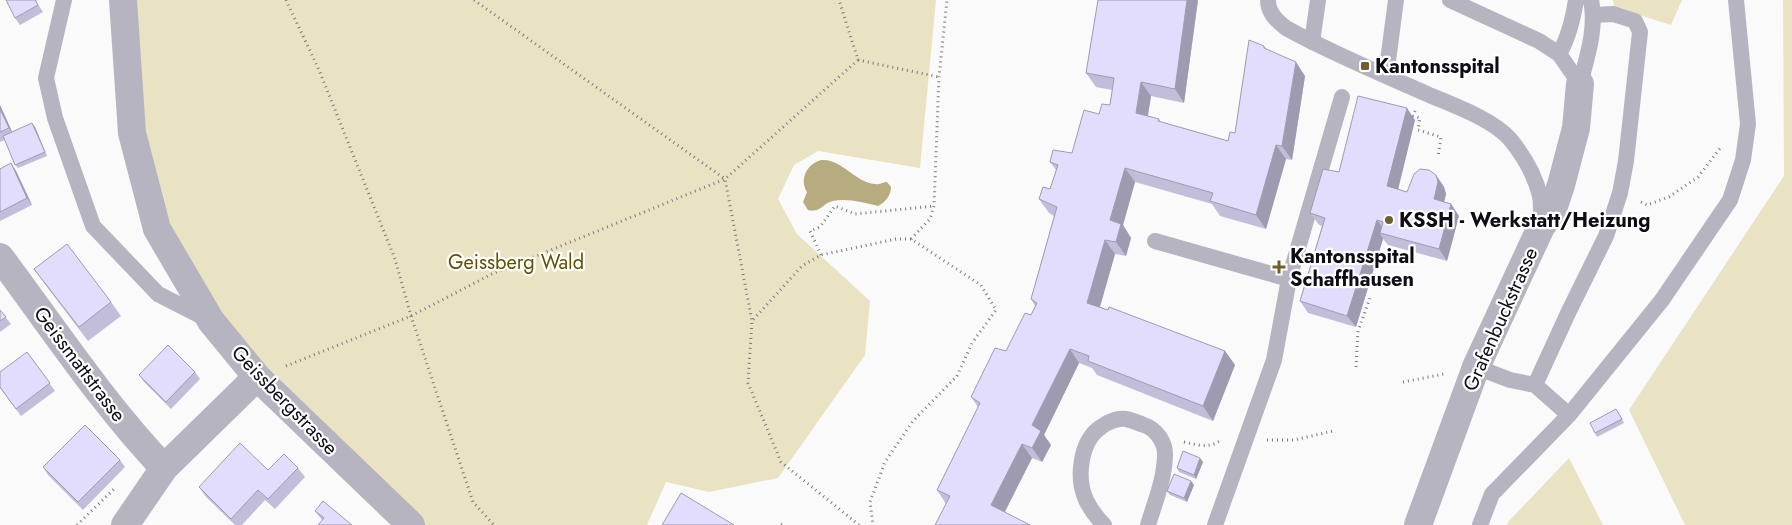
<svg xmlns="http://www.w3.org/2000/svg" width="1792" height="525" font-family="Jost,sans-serif">
<rect width="100%" height="100%" fill="#fafafa"/>
<path fill="#eae3c3" d="M123,0h813l-16,168 -102,-17 -24,14 -16,34 19,35 73,67 -5,54 -87,123 -69,14 -43,-10 -19,43h-236l-154,-148 -100,-148z
M1613,0h69l-11,25 -57,-18z
M1783,0h9v525h-107l-56,-115 155,-234z
M1569,458l34,67h-96l1,-3z"/>
<path fill="#b7ac80" d="M821,160c21,-2 34,23 55,24 4,1 7,-2 11,-2l4,5c0,8 -5,15 -13,19 -13,-3 -31,-8 -45,-5 -11,2 -11,12 -25,9l-5,-8 4,-10c-8,-13 0,-28 14,-32z"/>
<g fill="none" stroke-linecap="round" stroke-linejoin="round">
<path stroke="#79787e" stroke-width="3" stroke-dasharray="1 4" stroke-linecap="butt" d="M286,0l33,70 76,189 16,57 62,186 21,23
M474,0l251,179 27,142
M858,60l81,17
M1415,111l-2,5 7,2 -2,12 23,7 -3,20
M1641,202l6,3 22,-8 29,-20 23,-30
M911,239l19,-20 4,-13 5,-129 8,-77
M821,255l-11,-24 10,-4 15,-21 20,8 79,-8
M286,366l125,-50 81,-42 233,-95 133,-119 -19,-60
M1356,367l2,-36 12,-33
M1403,382l41,-8
M1267,440h27l39,-9
M1184,442c14,3 25,7 37,-2
M781,524l2,1
M77,525l37,-36
M859,525l-78,-63 -33,-79 4,-62 50,-55 19,-11 75,-16h15l70,46 15,25 -24,33 -15,33 -44,45 -28,41 -15,40 3,23"/>
<path stroke="#b6b4c1" stroke-width="16" d="M64,0l-18,78 9,40 38,108 65,68 49,25
M1268,0c0,13 9,21 18,28 45,25 94,45 141,66 25,11 64,24 83,45 13,16 25,36 30,57 2,9 0,20 1,30
M1450,0l89,41 20,13 21,30
M1312,42l6,-42
M1559,54c10,-17 14,-35 17,-54
M1386,76l10,-76
M1580,84c7,-27 17,-56 11,-84
M1155,241l134,38
M1476,367l34,13 25,5
M1569,415l-34,-30 34,-74 37,-75 14,-43 6,-32 14,-129 -5,-11 -22,-7 -19,1
M1104,525c-6,-6 -14,-17 -18,-25 -10,-22 -6,-59 15,-73 7,-5 16,-9 25,-8 6,1 12,4 18,6 12,4 21,17 21,29 0,24 -10,48 -17,71
M1215,525l59,-165 15,-81 53,-182
M1480,525l12,-31 77,-79 93,-115 68,-100 13,-40 5,-36 -12,-124"/>
<path stroke="#b6b4c1" stroke-width="28" d="M123,0l9,133 25,96 54,92 46,56 154,148
M0,257c53,71 103,147 164,211
M125,525l39,-57 93,-91
M1418,525l58,-158 65,-140 11,-15 9,-27 15,-57 4,-44"/>
</g>
<path fill="#c2beda" d="M6,0h32l-2,1 7,11 -23,13 -5,-7z
M1198,0l-14,103 -33,-7 -3,20 11,3 2,3 67,19 7,-8 29,-87 3,3 38,27 -13,84 -6,-1 -20,70 -46,-13 -8,-12 -77,-22 -12,43 8,13 -5,18 -11,-2 -15,53 125,44 10,14 -22,56 -116,-46 -5,-7 -13,-5 -35,72 7,10 -9,17 -10,-4 -27,54 -59,-8 -9,-14 41,-83 -7,-10 35,-46 25,-36 4,-9 -4,-7 23,-83 -5,-3 -10,-14 11,-10 6,-19 -6,-8 22,-9 27,-39 11,-9 2,-15 -16,-3 -10,-14z
M0,105l12,27 23,-5 12,29 -29,12 -3,-3 -10,-25 -5,2z
M1415,120l-17,69 9,3 29,-17 8,12 2,7 -2,8 7,2 8,12 -12,45 -59,-16 -5,-6 -27,88 -48,-14 -8,-12 22,-75 -3,-1 -9,-12 29,-41z
M11,163l5,8 16,34 -32,16v-52z
M34,269l77,33 10,14 -33,25 -44,-58z
M0,310l11,14 -11,8z
M27,352l28,39 -34,25 -21,-28z
M195,372l5,7 -29,30 -27,-27 -5,-7z
M1619,413l5,10 -27,14 -2,-4z
M120,460l5,7 -42,43 -35,-35 -5,-8z
M1203,462l-7,17 -17,-7 -2,-4z
M298,468l7,9 -30,32 -10,-9 -23,25h-7l-29,-28 -7,-10 69,-17z
M1194,485l-7,17 -17,-7 -3,-4z
M315,511l37,14 -30,-5z"/>
<path fill="#9e9bb1" d="M1187,0h11l-14,103 -9,-14z
M1296,62l9,14 -13,84 -10,-14z
M1141,82l10,14 -5,31 -10,-14z
M0,105l14,31 -5,-8 -9,-19z
M1407,108l8,12 -19,78 -9,-12z
M32,123l3,4 12,29 -2,-4z
M1276,145l10,14 -20,70 -10,-14z
M11,163l5,8 16,34 -5,-7z
M1125,168l10,14 -12,43 8,13 -5,18 -10,-14 -6,-22z
M1436,175l8,12 2,7 -4,17 -8,-12z
M1451,204l8,12 -12,45 -8,-12z
M1377,220l9,12 -6,1 3,6 -27,88 -9,-11z
M1105,240l10,14 -18,63 -10,-14z
M1070,349l9,14 -35,72 7,10 -9,17 -10,-14v-23z
M1225,351l10,14 -22,56 -10,-15z
M1022,444l10,14 -31,61 -10,-14z
M1200,458l3,4 -7,17 -2,-4z
M1191,481l3,4 -7,17 -3,-4z"/>
<path fill="#e2ddfd" stroke="#9e9bb1" d="M6,0h29l3,5 -23,13z
M1098,0h89l-12,89 -34,-7 -5,31 23,6 -1,2 70,20 2,-9 5,1 14,-93 15,6v2l32,14 -14,84 -6,-1 -20,70 -46,-14 3,-8 -88,-25 -15,52 11,4 -5,18 -11,-2 -18,63 21,7 1,-3 116,44 -22,55 -115,-45 1,-5 -19,-7 -38,76 9,6 -9,17 -10,-4 -31,61 39,20h-95l15,-29 -13,-6 43,-87 -9,-6 24,-49 11,3 19,-38 6,2 6,-12 -6,-4 26,-92 -18,-8 4,-12 7,2 8,-24 -8,-3 3,-12 19,3 12,-43 15,4 3,-10 8,1 4,-27 -28,-5z
M1358,96l49,12 -20,78 20,6 7,-18 6,-5 9,1 7,5 2,7 -4,17 17,5 -12,45 -59,-16 3,-11 -6,-2 -30,96 -47,-15 25,-83 -15,-5 13,-44 16,3z
M0,109l9,19 -9,4z
M32,123l13,29 -30,13 -12,-29z
M11,163l16,35 -27,14v-43z
M67,244l44,58 -32,25 -45,-58z
M0,310l6,7 -6,4z
M168,345l27,27 -29,30 -27,-27z
M27,352l23,31 -34,26 -16,-22v-15z
M1616,409l6,10 -27,14 -5,-10z
M85,425l35,35 -42,42 -35,-35z
M240,443l28,27 16,-16 14,14 -30,31 -10,-9 -27,29 -32,-32z
M1183,451l17,7 -6,17 -17,-7z
M1174,474l17,7 -7,17 -17,-7z
M681,493l53,32h-72z
M323,501l29,24h-34l6,-7 -9,-7z"/>
<g fill="#6d602d" stroke="#fff" stroke-width="2">
<rect x="1360" y="61" width="10" height="10" rx="2.5"/>
<circle cx="1389" cy="220" r="5"/>
<path d="M1276.5 259.5h5v5h5v5h-5v5h-5v-5h-5v-5h5z"/>
</g>
<g text-anchor="middle" stroke-width="4.5" stroke-linejoin="round" paint-order="stroke">
<g font-size="20" font-weight="bold" fill="#0e0c17" stroke="#fff" text-anchor="start">
<text x="1375" y="73">Kantonsspital</text>
<text x="1399" y="227">KSSH - Werkstatt/Heizung</text>
<text x="1290" y="263">Kantonsspital<tspan x="1290" dy="23">Schaffhausen</tspan></text>
</g>
<g font-size="20" fill="#615100" stroke="#fff">
<text x="516" y="269">Geissberg Wald</text>
</g>
<g font-size="20" fill="#0e0c17" stroke="#fff">
<text transform="translate(1500 319) rotate(-66)" y="7">Grafenbuckstrasse</text>
<text transform="translate(80 364) rotate(53)" y="7">Geissmattstrasse</text>
<text transform="translate(285 400) rotate(46)" y="7">Geissbergstrasse</text>
</g>
</g>
</svg>
